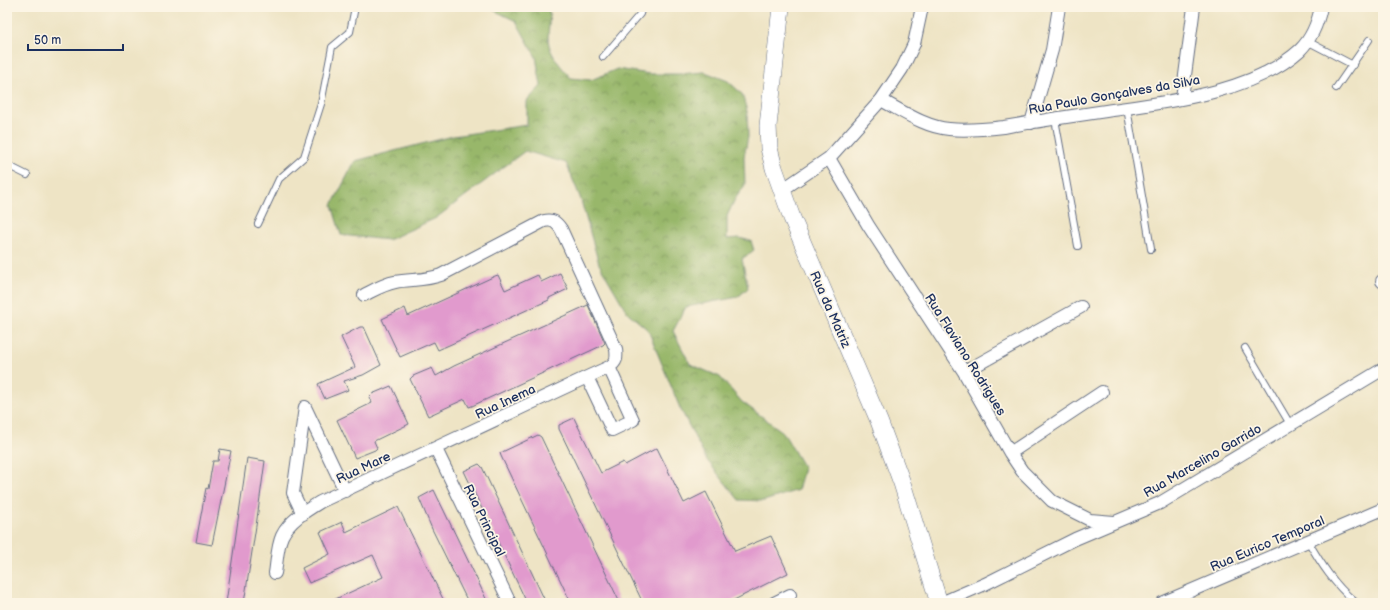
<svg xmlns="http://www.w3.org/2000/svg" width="1390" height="610" font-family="'Balsamiq Sans',sans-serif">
<defs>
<pattern id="forest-crowns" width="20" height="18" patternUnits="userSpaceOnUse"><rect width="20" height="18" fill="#98b76a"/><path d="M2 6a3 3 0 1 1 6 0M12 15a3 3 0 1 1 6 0" fill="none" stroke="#7b955a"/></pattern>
</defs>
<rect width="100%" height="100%" fill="#fcf5e5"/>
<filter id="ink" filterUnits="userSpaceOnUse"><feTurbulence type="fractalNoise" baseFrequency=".025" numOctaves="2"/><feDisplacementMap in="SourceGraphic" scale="8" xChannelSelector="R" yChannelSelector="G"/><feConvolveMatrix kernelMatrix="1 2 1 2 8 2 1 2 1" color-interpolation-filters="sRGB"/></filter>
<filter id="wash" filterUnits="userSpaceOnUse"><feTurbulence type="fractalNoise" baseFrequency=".012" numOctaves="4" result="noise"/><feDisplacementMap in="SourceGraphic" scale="16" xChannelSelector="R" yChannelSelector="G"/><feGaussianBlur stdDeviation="0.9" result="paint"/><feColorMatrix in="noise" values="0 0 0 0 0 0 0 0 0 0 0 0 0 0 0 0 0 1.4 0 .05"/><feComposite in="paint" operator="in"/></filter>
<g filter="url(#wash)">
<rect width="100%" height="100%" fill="#eee4c5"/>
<path fill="url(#forest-crowns)" stroke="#5a7364" d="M487,7h61c4,13 -2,27 1,38 3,12 14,24 22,33l20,2 26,-11 33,5h29l26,-2 23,9 14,13 5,17 1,26 -4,20 1,28 -10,14 -8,17v23l12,-1 12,3 3,9 -12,9 6,29 -10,9 -52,10 -13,24 17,33 30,13 22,25 41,30 21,36 -6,22 -34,11 -25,-1 -33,-41 -26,-51 -32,-78 -21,-18 -28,-48 -19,-67 -14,-34 -41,-12 -89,67 -48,22 -47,-5 -9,-30 23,-44 98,-25 74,-11v-24l14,-15 -5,-29 -20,-36z"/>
<g id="blocks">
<path fill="#e19acd" d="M560,273l8,16 -19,9v2l-111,50 -4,-8 -34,15 -18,-38 23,-11 3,8 87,-40 3,-1 7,15 33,-15 3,7z
M588,305l17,38 -2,2 -131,61 -3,1 -4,-8 -37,17 -18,-37 3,-3 19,-8 4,8 18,-10z
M360,327h4l17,38 -18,10 -19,6 4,9 -23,9 -7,-15 37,-17 -14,-30z
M391,386l18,38 -35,17 3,7 -2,2 -20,8 -18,-38 35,-17 -3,-6 3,-3z
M574,418l27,55 22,-11 2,3 32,-17 27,55 22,-11 29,59 36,-15 17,37 -60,30h-85l-84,-174v-4z
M538,435l3,2 79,166h-49l-70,-147 -1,-3z
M220,449l11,2 -19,94 -16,-3 10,-54 2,1 5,-28h5z
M247,458l18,3 -9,65 -12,77h-18z
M479,464l3,3 64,136h-19l-63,-132z
M434,490l40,83 14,30h-19l-2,-3 -35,-71 -13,-31z
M398,507l47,96h-118l56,-26 -10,-22 -64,28 -7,-15 28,-14 -10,-22 22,-10 4,10z"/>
</g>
</g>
<g filter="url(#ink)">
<use href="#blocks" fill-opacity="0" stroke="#656e82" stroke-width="1"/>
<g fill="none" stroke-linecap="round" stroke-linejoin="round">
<defs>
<path id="service" d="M1307,41l46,24
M603,57l37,-43 2,-7
M1336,88l33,-48
M1127,108l24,141
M1055,119l23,127
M7,165l20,10
M258,224l21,-45 25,-22 17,-53 11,-57 18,-15 5,-25
M1245,348l45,76
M1308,541c13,23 26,43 46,60"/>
<path id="minor" d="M1182,98l12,-91
M881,100c21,11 44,27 68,29 18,2 37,0 55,-2 34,-6 68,-11 102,-16 61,-9 147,-18 194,-61 11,-11 18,-28 21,-43
M1031,123l21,-73 7,-43
M829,158l39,67 96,147 46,81 12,18 30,30 38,19 24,2
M782,190l47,-32 52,-58 21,-31 12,-25 8,-37
M1382,281l1,1
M364,295c10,-5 20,-11 31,-13 16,-3 30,-1 46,-7l103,-54c9,-2 12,1 17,8l55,120c1,9 1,13 -7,18
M964,372l117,-65
M436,449l74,154
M1010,453l92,-61
M303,514l-10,-21 12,-86 40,84
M275,573c2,-11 2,-26 7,-37 7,-15 25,-26 38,-34l267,-125 22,-10 24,53 -21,10 -25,-53
M774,603l16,-8
M941,603l44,-19 90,-45 85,-36 223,-134
M1162,603l221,-94"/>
<path id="secondary" d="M781,7l-13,119 1,22 5,20 18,50 87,203 23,62 37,120"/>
</defs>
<use href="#service" stroke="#656e82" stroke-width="8"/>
<use href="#minor" stroke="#656e82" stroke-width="14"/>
<use href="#secondary" stroke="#656e82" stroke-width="18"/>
<use href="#service" stroke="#fff" stroke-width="6"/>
<use href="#minor" stroke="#fff" stroke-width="12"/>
<use href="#secondary" stroke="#fff" stroke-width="17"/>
</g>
</g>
<g text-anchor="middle" stroke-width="3.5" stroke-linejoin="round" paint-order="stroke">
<g font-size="13" fill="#1b2f5e" stroke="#fcf5e5">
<text transform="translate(1114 94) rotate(-10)" y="5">Rua Paulo Gonçalves da Silva</text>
<text transform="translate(831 309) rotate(66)" y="5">Rua da Matriz</text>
<text transform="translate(966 354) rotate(58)" y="5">Rua Flaviano Rodrigues</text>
<text transform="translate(505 401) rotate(-25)" y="5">Rua Inema</text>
<text transform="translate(1202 460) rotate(-30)" y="5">Rua Marcelino Garrido</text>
<text transform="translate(363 467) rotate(-25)" y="5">Rua Mare</text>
<text transform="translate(485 520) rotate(64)" y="5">Rua Principal</text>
<text transform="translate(1267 543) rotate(-23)" y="5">Rua Eurico Temporal</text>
</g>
</g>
<rect width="1390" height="610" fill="none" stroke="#fcf5e5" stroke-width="24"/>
<path d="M28 44v6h95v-6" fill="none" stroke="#1b2f5e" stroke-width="2"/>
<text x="34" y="44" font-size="12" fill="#1b2f5e" stroke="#fcf5e5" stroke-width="3" paint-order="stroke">50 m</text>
</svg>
